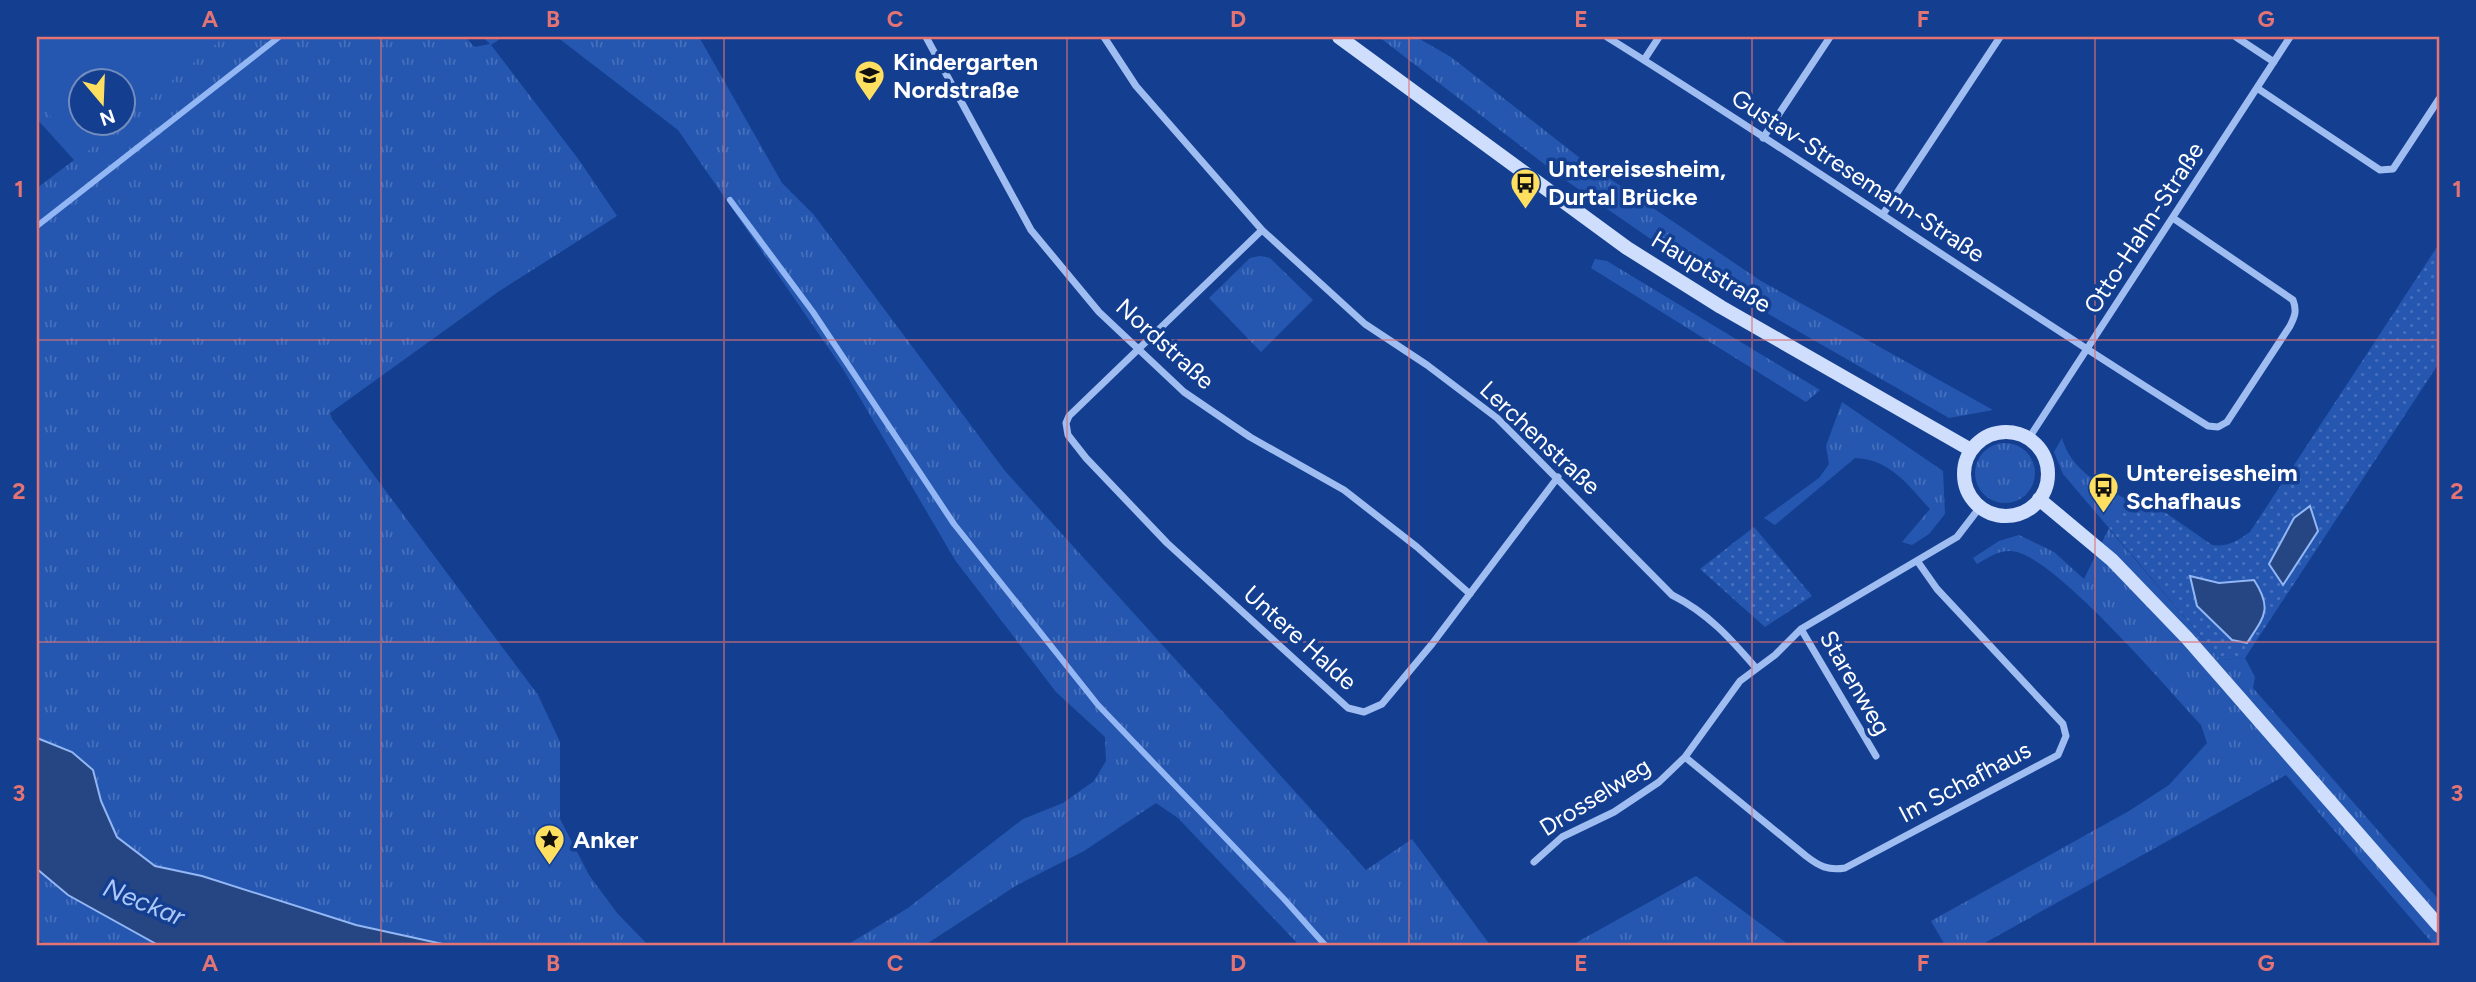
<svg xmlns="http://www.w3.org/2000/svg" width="2476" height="982" font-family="Figtree,sans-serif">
<defs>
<pattern id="grass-tufts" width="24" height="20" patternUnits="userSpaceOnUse" patternTransform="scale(1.75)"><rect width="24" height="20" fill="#2557b0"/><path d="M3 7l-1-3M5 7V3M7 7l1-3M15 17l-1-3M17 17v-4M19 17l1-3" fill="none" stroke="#4670bc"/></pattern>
<pattern id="park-dots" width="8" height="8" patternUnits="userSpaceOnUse" patternTransform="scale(1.75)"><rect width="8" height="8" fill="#2557b0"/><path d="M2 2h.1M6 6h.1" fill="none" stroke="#4670bc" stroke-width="1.8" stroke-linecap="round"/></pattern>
</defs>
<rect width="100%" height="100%" fill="#143f91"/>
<path fill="url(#grass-tufts)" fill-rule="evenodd" d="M37,37h429l8,10 16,-3 -7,-7h20l-12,8 88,115 38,56 -119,76 -168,121 2,6 206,276 22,47v77l29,56 28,38 31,32h-201l-91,-20 -153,-49 -48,-10 -38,-29 -16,-36 -8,-31 -21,-18 -35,-14v-550l37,-28 -37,-41zM80,80h42v42h-42z
M557,37h142l83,146 32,32 191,256 361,399 46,-31 78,106h-191l-121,-127 -22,-15 -72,48 -67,34 -92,60h-78l61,-37 115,-89 40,-16 31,-22 12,-20 -1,-24 -49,-45 -101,-132 -112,-191 -165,-239z
M1379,37h37l35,20 134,105 176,119 232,129 -44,8 -236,-136 -152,-105z
M1260,256l10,2 43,42 -52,52 -52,-54 41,-40z
M1595,259l12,2 213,129 -14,12 -215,-134z
M1842,402l101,69 2,43 -16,20 -17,11 -10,-3 28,-33c-22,-24 -40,-50 -75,-51l-80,67 -11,-7 55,-40 10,-14 -3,-18z
M2062,438c9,33 40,47 67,63l-20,28 112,131 24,-2 10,19 -2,11 186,212v45h-5l-148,-170 -305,170h-36l-14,-24 198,-110 40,-26 38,-42 -6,-18c-35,-38 -140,-161 -184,-173 -16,-4 -27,5 -40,12l-4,-6 26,-17 20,-6 35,17 30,27 25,-51 -46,-54 -9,-22z
M1975 473a30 30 0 1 1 60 0a30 30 0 1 1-60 0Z
M37,869l31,26 90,50h-112l-9,-6z
M1696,876l93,69h-217z"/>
<path fill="url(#park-dots)" d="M2439,244v119l-194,295 -24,2 -112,-132 20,-27 11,-6 72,50c16,2 25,-4 38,-13z
M1754,527l58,69 -47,31 -65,-58z"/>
<path fill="#2557b0" d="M37,37h187l-101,84 -1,-41h-42v42l41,1 -37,31 -47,-53z"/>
<path fill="#264683" stroke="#92b7f4" stroke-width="2" d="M2310,506l8,25 -35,54 -14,-21 25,-46z
M2190,576l29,7 35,-3c19,29 10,37 -7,63l-15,-3 -35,-34z
M37,738l35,14 21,18 8,31 16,36 38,29 47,10 154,49 91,20h-289l-90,-50 -31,-26z"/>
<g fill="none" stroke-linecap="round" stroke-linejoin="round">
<path stroke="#92b7f4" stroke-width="6" d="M730,200l83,112 141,212 144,181 186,194 41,46
M37,226l242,-189"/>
<path stroke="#a0bdf1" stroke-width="7" d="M926,37l105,193 68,82 85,80 66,45 94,53 73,57 53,47
M1104,37l32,49 126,144 103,94 62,41 70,53 175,177c36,18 58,43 84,73
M1607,37c203,126 398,263 601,389l10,1 9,-5 63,-96c5,-10 7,-15 3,-26l-120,-82
M2236,37l38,25
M1644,60l15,-23
M2257,88l123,82 13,-1 46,-70
M1763,138l67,-101
M1883,214l117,-177
M1262,230l-193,186 -3,7 2,12 18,23 81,85 181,165 16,4 18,-8 50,-60 126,-167
M2029,438l261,-401
M1801,629l75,127
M1685,757l121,99c13,10 22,15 39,12l213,-113 8,-19 -3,-12 -126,-135 -19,-27
M1534,862l28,-25 52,-25 45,-30 26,-25 55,-76 35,-26 26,-26 156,-92 23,-30"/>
<path stroke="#cedefc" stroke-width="14" d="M1339,37l288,211 94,59 250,143
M1964 474a42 42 0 1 1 84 0a42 42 0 1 1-84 0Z
M2039,499l73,61 75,78 252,288"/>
</g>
<path fill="none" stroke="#e47373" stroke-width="2" stroke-opacity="0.55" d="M381,37v908M724,37v908M1067,37v908M1409,37v908M1752,37v908M2095,37v908M37,340h2402M37,642h2402"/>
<defs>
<symbol id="school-pin" viewBox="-11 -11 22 30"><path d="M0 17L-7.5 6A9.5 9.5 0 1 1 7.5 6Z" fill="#ffdf60" stroke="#143f91"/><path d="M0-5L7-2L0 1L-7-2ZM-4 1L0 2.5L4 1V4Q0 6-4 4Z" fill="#111"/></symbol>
<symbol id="bus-pin" viewBox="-11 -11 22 30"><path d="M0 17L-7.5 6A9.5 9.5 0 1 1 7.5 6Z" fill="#ffdf60" stroke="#143f91"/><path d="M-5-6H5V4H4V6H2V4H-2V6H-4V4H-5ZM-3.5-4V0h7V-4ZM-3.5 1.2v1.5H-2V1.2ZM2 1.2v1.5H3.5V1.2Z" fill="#111"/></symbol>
<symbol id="sight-pin" viewBox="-11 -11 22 30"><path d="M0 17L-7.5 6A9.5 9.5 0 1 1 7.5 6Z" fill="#ffdf60" stroke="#143f91"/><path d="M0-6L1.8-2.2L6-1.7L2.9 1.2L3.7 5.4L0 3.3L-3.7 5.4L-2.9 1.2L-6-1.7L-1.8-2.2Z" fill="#111"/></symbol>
</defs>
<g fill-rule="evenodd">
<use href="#school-pin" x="852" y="58" width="35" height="47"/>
<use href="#bus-pin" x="1508" y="166" width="35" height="47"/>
<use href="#bus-pin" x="2086" y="470" width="35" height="47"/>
<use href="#sight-pin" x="532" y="822" width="35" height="47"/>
</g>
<g text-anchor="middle" stroke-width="7" stroke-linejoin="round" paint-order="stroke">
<g font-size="24" font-weight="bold" fill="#fff" stroke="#143f91" text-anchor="start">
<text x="893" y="70">Kindergarten<tspan x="893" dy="28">Nordstraße</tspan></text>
<text x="1548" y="177">Untereisesheim,<tspan x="1548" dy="28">Durtal Brücke</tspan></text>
<text x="2126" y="481">Untereisesheim<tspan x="2126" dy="28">Schafhaus</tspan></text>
<text x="573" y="848">Anker</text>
</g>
<g font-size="24" fill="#fff" stroke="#143f91">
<text transform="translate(1858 176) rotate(33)" y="8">Gustav-Stresemann-Straße</text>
<text transform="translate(2144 228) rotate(-57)" y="8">Otto-Hahn-Straße</text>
<text transform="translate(1711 272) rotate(31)" y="8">Hauptstraße</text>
<text transform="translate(1165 344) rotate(42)" y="8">Nordstraße</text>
<text transform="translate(1540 438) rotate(43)" y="8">Lerchenstraße</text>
<text transform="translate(1300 638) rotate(42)" y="8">Untere Halde</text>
<text transform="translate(1855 683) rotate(60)" y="8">Starenweg</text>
<text transform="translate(1965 782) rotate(-28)" y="8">Im Schafhaus</text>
<text transform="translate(1595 797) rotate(-32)" y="8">Drosselweg</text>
</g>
<g font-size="26" font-style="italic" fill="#acc8f8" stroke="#143f91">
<text transform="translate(144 902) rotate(22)" y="9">Neckar</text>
</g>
</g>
<rect width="2476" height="982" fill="none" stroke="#143f91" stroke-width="77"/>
<g transform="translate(102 102) rotate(161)"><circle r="33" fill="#143f91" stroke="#728cbd" stroke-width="2"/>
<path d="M0-5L12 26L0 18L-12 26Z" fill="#ffdf60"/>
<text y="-10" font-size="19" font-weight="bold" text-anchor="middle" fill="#ffffff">N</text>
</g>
<rect x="38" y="38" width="2400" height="906" fill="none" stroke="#e47373" stroke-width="2.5"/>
<g font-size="23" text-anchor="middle" font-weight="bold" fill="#e47373">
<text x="210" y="27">A</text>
<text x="553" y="27">B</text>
<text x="895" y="27">C</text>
<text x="1238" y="27">D</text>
<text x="1581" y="27">E</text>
<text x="1923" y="27">F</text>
<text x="2266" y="27">G</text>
<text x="19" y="197">1</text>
<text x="2457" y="197">1</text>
<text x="19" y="499">2</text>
<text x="2457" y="499">2</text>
<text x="19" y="801">3</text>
<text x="2457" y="801">3</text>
<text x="210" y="971">A</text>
<text x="553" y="971">B</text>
<text x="895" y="971">C</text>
<text x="1238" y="971">D</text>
<text x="1581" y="971">E</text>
<text x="1923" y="971">F</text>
<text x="2266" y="971">G</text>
</g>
</svg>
